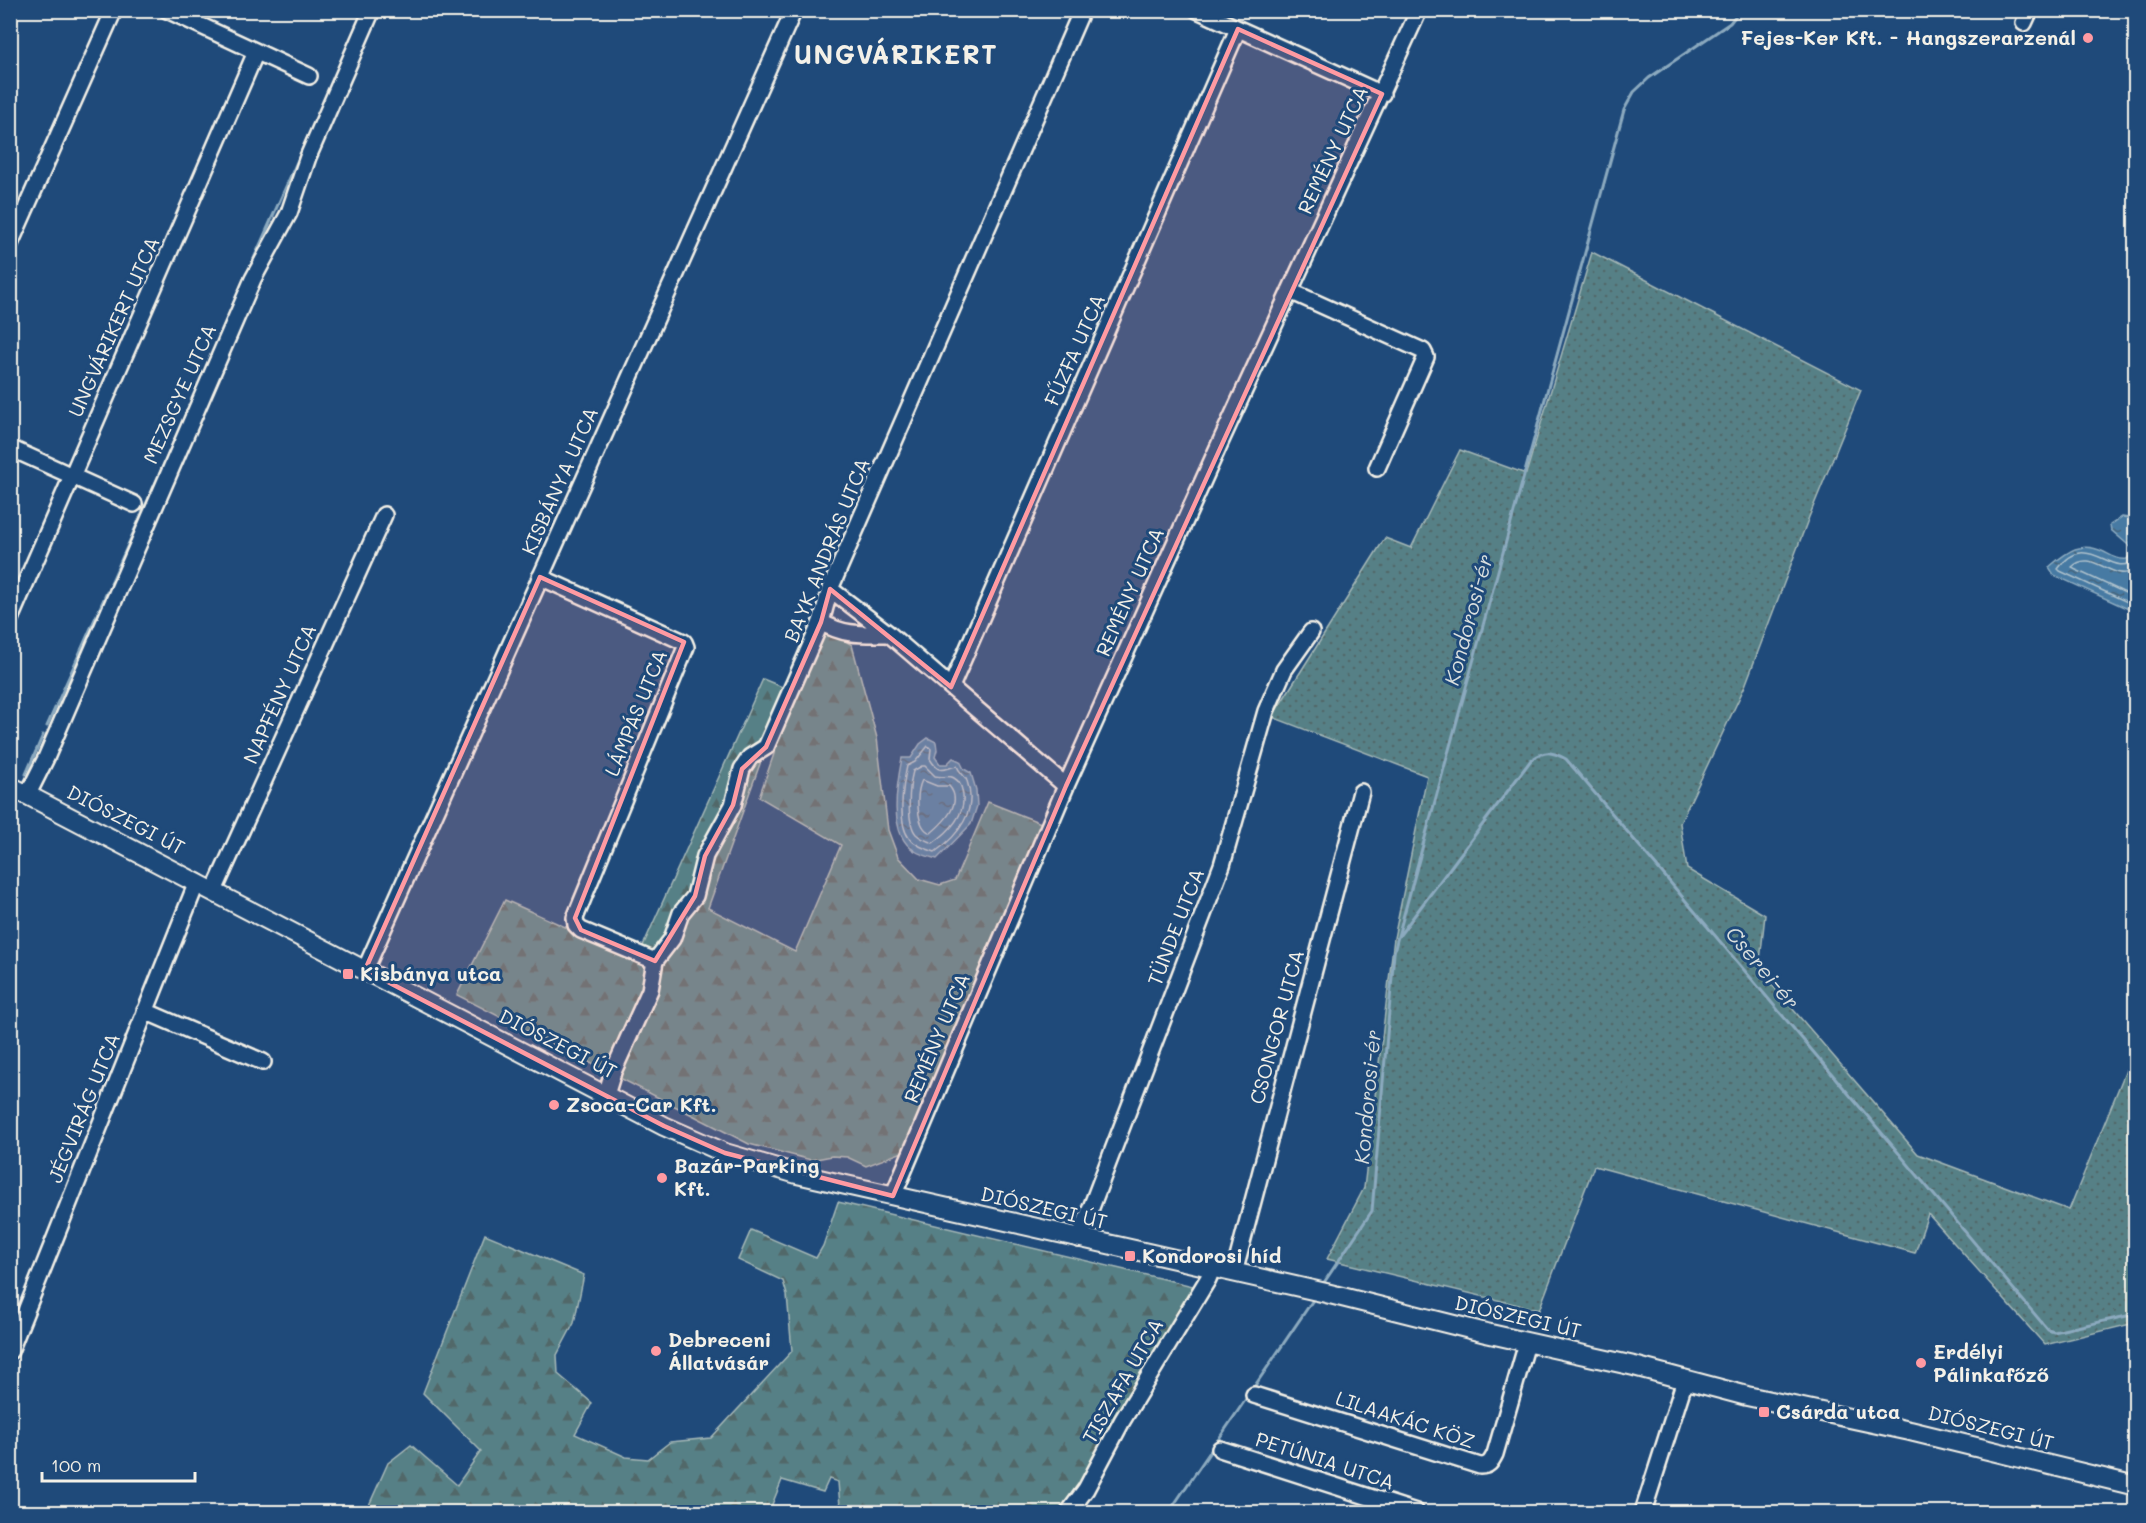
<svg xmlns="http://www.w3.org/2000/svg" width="2146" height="1523" font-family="Mali,sans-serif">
<defs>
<pattern id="grass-dots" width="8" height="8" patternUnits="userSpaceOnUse" patternTransform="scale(1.5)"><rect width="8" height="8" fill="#578086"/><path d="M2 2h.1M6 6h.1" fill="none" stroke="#516769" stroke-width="1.8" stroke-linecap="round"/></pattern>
<pattern id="forest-firs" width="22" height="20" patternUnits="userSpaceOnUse" patternTransform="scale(1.5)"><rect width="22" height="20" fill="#578086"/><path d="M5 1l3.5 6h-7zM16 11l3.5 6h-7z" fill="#516769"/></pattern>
<pattern id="water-ripples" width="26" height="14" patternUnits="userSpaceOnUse" patternTransform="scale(1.5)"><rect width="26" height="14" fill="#467aa3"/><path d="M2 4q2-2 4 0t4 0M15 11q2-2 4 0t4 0" fill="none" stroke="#476479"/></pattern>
</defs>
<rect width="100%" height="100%" fill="#1f4a7a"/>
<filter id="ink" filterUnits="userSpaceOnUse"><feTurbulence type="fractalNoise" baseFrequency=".0167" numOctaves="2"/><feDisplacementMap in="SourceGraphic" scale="12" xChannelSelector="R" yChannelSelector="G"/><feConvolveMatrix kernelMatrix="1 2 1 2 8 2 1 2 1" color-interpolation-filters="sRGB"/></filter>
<g filter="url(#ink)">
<path fill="url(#grass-dots)" stroke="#a6b8b7" stroke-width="1.5" d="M1592,252l269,138 -52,127 -64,169 -65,137 7,46 78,46 -6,55 159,184 151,56 66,-162 1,233 -3,9h2v33l-90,22 -117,-131 -13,39 -321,-87 -55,144 -212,-51 37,-71 30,-250 33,-162 -155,-59 113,-179 26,10 49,-98 66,24z"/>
<path fill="url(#forest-firs)" stroke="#a6b8b7" stroke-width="1.5" d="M819,624l33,21 25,93 11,92 10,27 21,22 21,6 15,-5 33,-78 58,23 -138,325 -42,16 -19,-9 -15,-1 -21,4 -62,-16 -292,-149 48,-95 132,59 126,-280 24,10 -79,219 87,44 46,-107 -82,-48z
M838,1202l359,85 -81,145 -55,80h-214l-7,-6 -2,-24 -9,-3 -6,13 -41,-12 -13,32h-403l22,-49 23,-18 46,40 24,-34 -58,-58 62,-159 99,41 -10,48 -17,32 1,19 34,29 -17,31 51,23 22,2 22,-17 41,-4 81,-87 -5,-56 -4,-14 -45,-21 13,-30 65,28 7,-12z"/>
<path fill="url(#water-ripples)" stroke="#8caabf" stroke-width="1.5" d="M2122,517l13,2v93l-81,-37 -5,-8c18,-15 31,-27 55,-15 8,4 14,8 23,7l7,-9 -23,-20 -1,-5z
M928,738l8,4 1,8 -2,7 5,7h7l6,-6 7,3 4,8 7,4 5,17 1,16 -6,18 -34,35c-7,-2 -16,-4 -22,-8 -28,-16 -18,-67 -13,-93h9l9,-14z"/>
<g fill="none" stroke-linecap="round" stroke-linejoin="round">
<path stroke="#aec1cc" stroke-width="1.5" d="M2136,559c-24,23 -48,-32 -78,10l2,2 76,35
M2136,570c-25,14 -43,-23 -64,-3l2,2 62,29
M928,746l3,3 -1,10c10,16 12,10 27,7 2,7 8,9 10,15 11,30 -9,55 -32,71 -9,-3 -19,-6 -26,-14 -12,-15 -6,-54 -2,-72l8,-4z
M922,766h3l10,10c7,2 14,-1 19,2 5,3 7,7 8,12 6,23 -12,41 -29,53 -6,-2 -12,-4 -17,-9 -10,-12 -7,-48 -3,-63z
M922,780l15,6h12c15,17 -5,36 -18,47 -16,-5 -15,-40 -9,-53z"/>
<path stroke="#8caabf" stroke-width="3" d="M315,121l9,-19
M248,272l64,-144
M111,583l107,-241
M47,726l60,-134
M26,774l17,-39
M1399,936l132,-176c14,-10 20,-9 35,-1l482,571 6,2 82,-18
M1323,1284l49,-73 22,-258 3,-13 227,-830 10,-18 15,-14 81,-55 10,-13
M1252,1390l61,-90
M1169,1512l79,-116"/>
<defs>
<path id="minor" d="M167,10l142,66
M1197,10l185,84
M2024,23l6,-13
M10,244l104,-234
M1290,291l133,60 3,6 -49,111
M10,448l124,56
M540,577l144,65 2,5 -111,271 1,7 5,5 74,31
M830,589l59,45 177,152
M10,619l246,-567
M821,622c23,14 42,12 68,12
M951,687l287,-658
M27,796l19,-38 207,-479 36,-66 19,-56 64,-147
M214,891l170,-376
M365,970l429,-960
M145,1011l118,51
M606,1095l7,-23 37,-82 5,-29 17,-22 9,-26 14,-17 10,-40 28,-51 9,-36 8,-12 16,-10 55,-125 9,-33 252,-579
M893,1196l173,-410 154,-343 199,-433
M1079,1239l143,-374 44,-154 18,-41 27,-38
M1234,1273l127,-481
M10,1351l187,-469
M1254,1395l226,71c9,0 11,-4 15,-12l32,-111
M1220,1449l196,63
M1069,1512l17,-23 36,-68 86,-142 4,-10
M1643,1512l42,-132"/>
<path id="major" d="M10,786l654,340 61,27 72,21 529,119 160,40 148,33 113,30 163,35 226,55"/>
</defs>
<use href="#minor" stroke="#f4f1e8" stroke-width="20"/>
<use href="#major" stroke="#f4f1e8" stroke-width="22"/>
<use href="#minor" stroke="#1f4a7a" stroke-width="15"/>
<use href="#major" stroke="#1f4a7a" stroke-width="18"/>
</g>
</g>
<path fill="#ff9aa2" fill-opacity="0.2" stroke="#ff9aa2" stroke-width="4.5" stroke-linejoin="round" d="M1238,29l144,65 -316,692 -173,410 -168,-43 -61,-27 -299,-156 175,-393 144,65 -109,276 6,12 74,31 40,-65 10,-40 28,-51 9,-36 24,-22 55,-125 9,-33 121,98z"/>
<g fill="#ff9aa2" stroke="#1f4a7a" stroke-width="2">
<circle cx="2088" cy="38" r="6"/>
<rect x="342" y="968" width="12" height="12" rx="3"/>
<circle cx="554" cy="1105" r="6"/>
<circle cx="662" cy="1178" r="6"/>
<rect x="1124" y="1250" width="12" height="12" rx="3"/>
<circle cx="656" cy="1351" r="6"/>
<circle cx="1921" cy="1363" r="6"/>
<rect x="1758" y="1406" width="12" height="12" rx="3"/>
</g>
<g text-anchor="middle" stroke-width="6" stroke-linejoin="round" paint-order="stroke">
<g font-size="20" font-weight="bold" fill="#f4f1e8" stroke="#1f4a7a" text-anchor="start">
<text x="2076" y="45" text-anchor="end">Fejes-Ker Kft. - Hangszerarzenál</text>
<text x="360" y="981">Kisbánya utca</text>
<text x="566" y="1112">Zsoca-Car Kft.</text>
<text x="674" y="1173">Bazár-Parking<tspan x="674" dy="23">Kft.</tspan></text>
<text x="1142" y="1263">Kondorosi híd</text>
<text x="668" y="1347">Debreceni<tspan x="668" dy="23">Állatvásár</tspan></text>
<text x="1933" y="1359">Erdélyi<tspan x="1933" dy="23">Pálinkafőző</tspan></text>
<text x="1776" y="1419">Csárda utca</text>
</g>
<g font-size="20" fill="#f4f1e8" stroke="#1f4a7a">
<text transform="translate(1333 150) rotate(-65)" y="7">REMÉNY UTCA</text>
<text transform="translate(114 327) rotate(-66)" y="7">UNGVÁRIKERT UTCA</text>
<text transform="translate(1075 350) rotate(-66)" y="7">FŰZFA UTCA</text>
<text transform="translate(180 394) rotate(-66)" y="7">MEZSGYE UTCA</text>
<text transform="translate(560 481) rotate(-66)" y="7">KISBÁNYA UTCA</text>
<text transform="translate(827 550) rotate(-68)" y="7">BAYK ANDRÁS UTCA</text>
<text transform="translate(1130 592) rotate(-66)" y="7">REMÉNY UTCA</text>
<text transform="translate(280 694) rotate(-66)" y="7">NAPFÉNY UTCA</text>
<text transform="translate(636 713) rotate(-68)" y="7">LÁMPÁS UTCA</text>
<text transform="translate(126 820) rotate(27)" y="7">DIÓSZEGI ÚT</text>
<text transform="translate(1176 927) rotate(-69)" y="7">TÜNDE UTCA</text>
<text transform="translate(1277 1027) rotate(-75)" y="7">CSONGOR UTCA</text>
<text transform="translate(937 1038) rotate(-67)" y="7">REMÉNY UTCA</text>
<text transform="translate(558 1044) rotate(27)" y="7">DIÓSZEGI ÚT</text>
<text transform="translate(84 1108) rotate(-68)" y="7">JÉGVIRÁG UTCA</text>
<text transform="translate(1044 1208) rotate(13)" y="7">DIÓSZEGI ÚT</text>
<text transform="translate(1518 1317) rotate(13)" y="7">DIÓSZEGI ÚT</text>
<text transform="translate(1123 1381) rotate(-60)" y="7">TISZAFA UTCA</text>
<text transform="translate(1405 1420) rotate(18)" y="7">LILAAKÁC KÖZ</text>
<text transform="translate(1991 1428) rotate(14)" y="7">DIÓSZEGI ÚT</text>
<text transform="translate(1325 1461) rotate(18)" y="7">PETÚNIA UTCA</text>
</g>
<g font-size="21" font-style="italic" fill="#dadfde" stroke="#1f4a7a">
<text transform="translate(1469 620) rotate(-75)" y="7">Kondorosi-ér</text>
<text transform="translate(1762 968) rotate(50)" y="7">Cserei-ér</text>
<text transform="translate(1368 1097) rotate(-85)" y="7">Kondorosi-ér</text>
</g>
<g font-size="26" font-weight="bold" letter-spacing="1.5" fill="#f4f1e8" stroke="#1f4a7a">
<text x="896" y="64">UNGVÁRIKERT</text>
</g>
</g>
<rect width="2146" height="1523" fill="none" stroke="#1f4a7a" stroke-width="36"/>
<rect x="18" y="18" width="2110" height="1487" fill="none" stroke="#f4f1e8" stroke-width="2" filter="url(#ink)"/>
<path d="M42 1472v9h153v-9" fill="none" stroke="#f4f1e8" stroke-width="3"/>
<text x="51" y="1472" font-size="18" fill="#f4f1e8" stroke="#1f4a7a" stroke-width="4.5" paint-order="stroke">100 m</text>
</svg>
